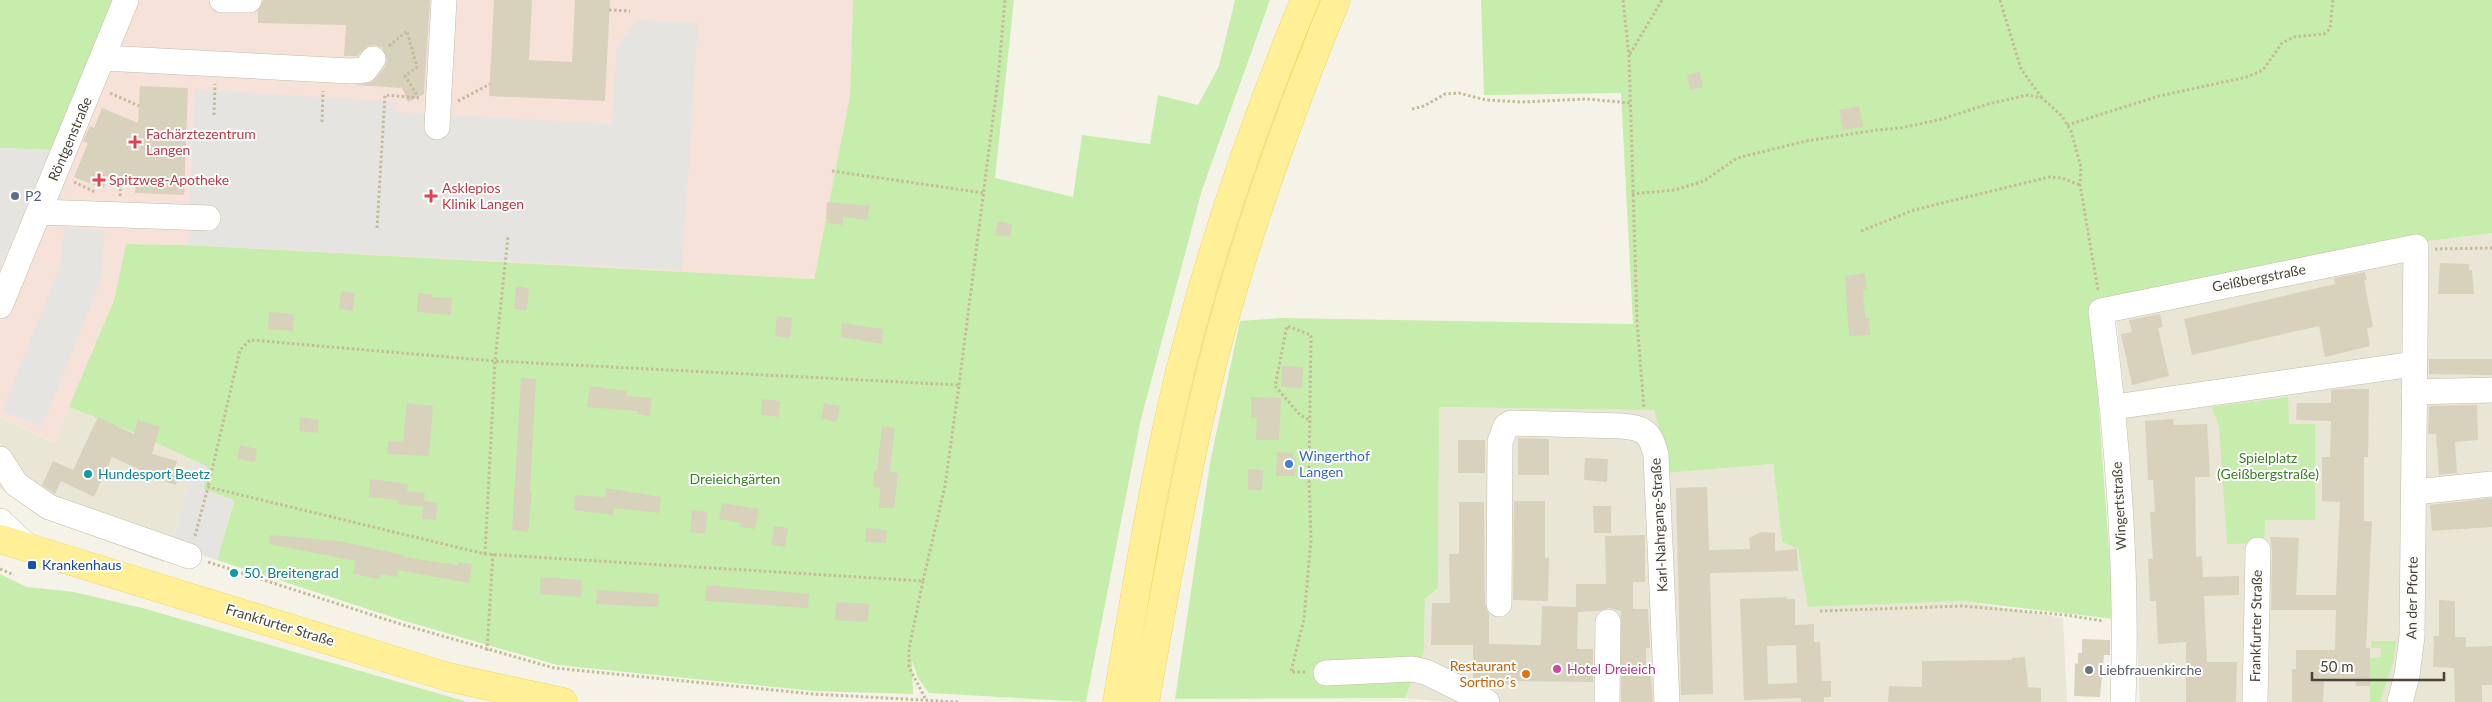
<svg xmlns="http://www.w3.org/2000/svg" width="2492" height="702" font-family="Lato,sans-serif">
<rect width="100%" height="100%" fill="#f5f3e8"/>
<path fill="#eae6d5" d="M2492,233v469h-352l-13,-274 -12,-125 298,-60z
M69,407l66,26 60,28 -24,84 -8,17 -125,-46 -38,-28v-71l54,26z
M1438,407l216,3 7,25 6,38 106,-9 9,78 16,7 10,58 154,-6 101,17 4,84h-621l-41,-4 19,-46 1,-53 13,-11z"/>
<path fill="#f7e2da" d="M113,0h740l-3,96 -36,183 -626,-34 -62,-1 -12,56 -59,143 -55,-26v-149z"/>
<path fill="#c7edad" d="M0,0h113l-62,150 -51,-2z
M853,0h161l-19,178 78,19 9,-62 68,9 8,-49 40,10 21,-39 16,-66h35l-68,190 -61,229 -55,283 -157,-9 -11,-15 -6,-17 1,33 -99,-3 -257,-26 -159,-46 -181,-59 17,-59 -31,-12 5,-22 -73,-34 -66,-26 45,-107 12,-56 62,1 626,34 36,-183z
M1481,0h1011v233l-79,10 -322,59 23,317 -152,-18 -154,6 -10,-58 -16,-7 -9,-78 -106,9 -6,-38 -7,-25 -215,-3 -1,181 -13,11 -1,53 -19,46 -230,1 35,-236 30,-142 42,-3 351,6 -12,-231 -137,2z
M2288,397l1,27h26v96h-50l-1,23 -37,1 -8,-117 -7,-20z
M0,574l27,13 47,5 72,17 322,93h-468z
M2371,641h25l-3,22 -13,39h-10v-44l11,-1v-9h-10z"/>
<path fill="#e6e4e0" d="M637,20l61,3 -16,247 -494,-25 7,-156 201,13v10l216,12 5,-78z
M0,148l51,2 -51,118z
M64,228l41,3 -4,49 -59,147 -40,-16 59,-147z
M195,461l13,6 -5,22 31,11 -17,60 -46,-15z"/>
<path fill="#d8d1bc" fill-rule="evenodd" d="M263,0h167l-6,94 -16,8 -6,-14 -47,-3 17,-3 13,-15 2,-7 -5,-12 -7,-3 -7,1 -11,10h-13l2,-31 -88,-2v-12z
M494,0h38l-3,60 43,2 3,-62h35l-5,101 -116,-5z
M1700,72l3,15 -13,3 -3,-15z
M140,86l48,2 -4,107 -49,-2 1,-11 -29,-1 -4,8 -29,-12 14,-34 -5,-2 7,-15 4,2 8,-20 36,15z
M1859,106l4,21 -20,3 -4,-20z
M827,202l43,4 -3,14 -24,-3v8l-15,-2v-4h-2z
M998,221l14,3 -2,13 -15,-2z
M2440,263l29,1v6h3l2,24h-36z
M2365,272l2,8h-3l9,47 -6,1 3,18 -45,11 -6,-31 -127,29 -8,-36 151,-35 -1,-6z
M1865,273l2,16 -4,1 2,28h4l1,17 -21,1 -4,-60z
M516,286l13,2 -2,22 -13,-1z
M341,291l14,2 -2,18 -14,-2z
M418,293l14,1 -1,3 21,1 -1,17 -34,-3z
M269,312l25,2 -1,17 -25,-2z
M2160,314l3,13 -5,1 11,48 -37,9 -11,-51 11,-2 -3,-12z
M777,316l15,2 -2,20 -15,-2z
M842,323l41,6 -1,15 -41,-7z
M2429,359h63v16l-63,-1z
M1282,366l21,1 -1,21 -21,-1z
M521,378l15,1 -6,113h2l-4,40 -16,-2z
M590,386l37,5 -1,5 26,2 -2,18 -13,-2v-3l-50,-4z
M2344,389h25l-1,68h-4v64h8l-6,127h4v38h-14l-1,-7h-31l-1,23h-31v-33h4v-19h39l1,-40h-65l1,-60 -2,-13 29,1 -3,57h40l4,-93 -18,-1v-44h8l1,-36 -35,-1 1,-17h34v-13z
M1251,397l30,1 -2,42h-23l1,-22h-6z
M762,399l18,2 -1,16 -18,-2z
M407,403l26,3 -4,50 -42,-2 1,-13 15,1z
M824,403l16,3 -3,16 -16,-3z
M2477,405l1,35 -23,2 2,31 -18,2 -3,-41h-8l1,-28z
M98,417l36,17 4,-14 22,7 -8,27 25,7 -3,9 5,2 -3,13 -20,-6v-2l-44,-20 -18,40 -33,-16 -6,13 -13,-9 11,-24 20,9z
M300,417l19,3 -2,13 -18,-2z
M2173,419l1,6 33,-1 3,53h-15l1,80 6,-1 1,21 36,-1v19l-35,1 3,66h30l-1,40h-50v-60l-28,2 -2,-43h-6l-2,-42h5l-3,-47h5l-2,-32h-5l-3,-59z
M882,426l13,2 -5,44 8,1 -4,35h-15l1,-20 -7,-1 1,-16h3z
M1518,438l31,1v36h-31z
M1458,440h27v33h-27z
M240,445l17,4 -2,13 -18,-3z
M1277,452l16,1v5l3,1 -1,17h-19z
M1585,458l23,1 -1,23 -23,-2z
M1248,469l15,1 -1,20h-14z
M370,479l38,5 -1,7 18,2 -2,13 1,-5 14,2 -2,17 -14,-1 1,-12 -25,-3v-4l-29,-3z
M1707,487l2,63 41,-1 -1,-11 12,-6 14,1v18l22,-2 1,22 -88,2 3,121 -32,1 -5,-207z
M606,488l55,9 -2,16 -45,-5 -1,7 -39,-5 1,-15 30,2z
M2492,498v29l-60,4 -2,-26z
M1514,501h31v57h4l-1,43 -35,-1z
M1459,502h25l1,102 4,10v30l52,1 1,-39 34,1v-23h30l-1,-48 40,-1v47h-12v27h15l2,39h-4v28h5l2,26h-32v-91l-12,-3 -10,3 -21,1 -1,37h16v33l-81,-1v3l-30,-1 -9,-4v-34h-42l1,-42h18l-1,-49h10z
M722,503l37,6 -4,20 -15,-2 1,-4 -22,-4z
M1593,506h18v27h-17z
M692,510l16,2 -3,22 -15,-2z
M774,526l14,2 -3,19 -14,-2z
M866,528l21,2 -1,13 -21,-1z
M270,535l69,6 65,14 -1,2 54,8v-3l15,2 -3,19 -71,-13 -1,7 -17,-3 -1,5 -26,-5 3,-13 -87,-17z
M541,577l41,3 -1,17 -41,-3z
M706,585l103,9 -1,14 -103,-7z
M597,590l62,4 -1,13 -62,-3z
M1787,597v2h8v26l19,-1v18h6l2,39h9v16h-7v5h-23v-4l-57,2 -4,-101zM1796,645l1,38 -29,1 -1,-38z
M2439,600l16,1v36h11v10l26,-1v39h-10v17h-27l-1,-34 -21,-1 1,-31h5z
M836,602l33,2 -1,18 -33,-2z
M2082,639l28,1v15h-6l-4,42 -26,-1 1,-33 3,1v-11h4z
M2025,657l3,30 13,1v14h-153l1,-16 33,1v-26l90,-1v-2z"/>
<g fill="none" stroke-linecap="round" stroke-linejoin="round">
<defs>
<path id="minor" d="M222,0h27
M104,58l246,13 15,-1 8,-11
M437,127l7,-127
M39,212l169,6
M0,306l126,-306
M2414,392l78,-2
M2114,407l300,-43
M0,459l16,25 33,23 140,49
M2415,492l77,-8
M0,521l29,27
M1499,604l1,-162 6,-16 5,-3 110,3c24,2 29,6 35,29l11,247
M1326,673l86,-4 14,3 61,30
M1607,702l1,-80
M2123,702c5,-131 -5,-262 -22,-391l315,-64 -4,389 -5,39 -7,27
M2255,702l3,-152"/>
<path id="major" d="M0,539l448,138 115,25
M1117,702c17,-100 33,-201 56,-301 32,-137 78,-271 132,-401
M1145,702c18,-102 36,-203 59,-304 32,-136 79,-269 132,-398"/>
</defs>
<use href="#minor" stroke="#c2bda9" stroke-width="26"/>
<use href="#major" stroke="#eed75d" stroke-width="29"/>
<path stroke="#c5bb99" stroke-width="3" stroke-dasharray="2.5 2.5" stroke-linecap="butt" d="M1623,0l6,55 8,266 7,88
M2000,0l21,69 21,29
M609,10l21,1
M389,46l18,-15 10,36 -12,9 12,19
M1630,54l32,-54
M110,93l29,13
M458,101l32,-17
M1412,109l12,-3 21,-12 14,-1 27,7 36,2 64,-3 45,4
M214,115l1,-31
M322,122l1,-31
M2067,125l92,-29 88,-19 16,-7 19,-27 12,-6 30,-3 6,-5 3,-29
M832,171l152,22
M74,182l21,10
M1632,194l43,-4 29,-9 33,-23 69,-17 71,-11 24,-2 41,-9 46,-15 40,-9 14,3 20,18 9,15 10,36 -1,18 18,105
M120,196l1,-15
M377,228l8,-133 34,3
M1861,231l53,-21 135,-33 13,1 18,7
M2435,249l57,-1
M959,385l39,-306 7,-79
M195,536l13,-49 277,67 438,27 22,-95 14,-101 -464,-24 -245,-21 -10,10 -32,137
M485,554l10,-193 13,-125
M208,562l189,61 157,45 259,26 145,8
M0,569l14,6
M923,581l-14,68v18l16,31
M1820,611l142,-5 104,9 37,6
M487,651l6,-98
M1305,672h-14l13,-53 7,-80 -2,-61 2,-143 -24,-9 -12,60 25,29 11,6"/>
<use href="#minor" stroke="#fff" stroke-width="25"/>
<use href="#major" stroke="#fff097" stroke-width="28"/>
</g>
<g fill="#e0444e" stroke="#fff" stroke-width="2">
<path d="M132.5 134.5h5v5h5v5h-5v5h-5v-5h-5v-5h5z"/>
<path d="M96.5 172.5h5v5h5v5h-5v5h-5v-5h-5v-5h5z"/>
<path d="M428.5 188.5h5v5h5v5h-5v5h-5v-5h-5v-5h5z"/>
</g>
<circle fill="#5c6f8a" stroke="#fff" stroke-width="2" cx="15" cy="196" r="5"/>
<circle fill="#3f7fe0" stroke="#fff" stroke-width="2" cx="1289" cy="464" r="5"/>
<g fill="#0f9aa8" stroke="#fff" stroke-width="2">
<circle cx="88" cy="474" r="5"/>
<circle cx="234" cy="573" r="5"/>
</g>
<rect fill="#1a4fb4" stroke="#fff" stroke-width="2" x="27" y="560" width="10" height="10" rx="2.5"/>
<circle fill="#d1479c" stroke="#fff" stroke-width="2" cx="1557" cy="669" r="5"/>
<circle fill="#6b7280" stroke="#fff" stroke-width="2" cx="2089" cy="670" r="5"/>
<circle fill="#e8710a" stroke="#fff" stroke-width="2" cx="1526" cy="674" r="5"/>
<g text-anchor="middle" stroke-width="4" stroke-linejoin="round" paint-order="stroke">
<g font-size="14" fill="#be3a42" stroke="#fff" text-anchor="start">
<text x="146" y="139">Fachärztezentrum<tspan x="146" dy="16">Langen</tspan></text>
<text x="109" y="185">Spitzweg-Apotheke</text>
<text x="442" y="193">Asklepios<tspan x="442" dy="16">Klinik Langen</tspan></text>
</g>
<g font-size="14" fill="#494436" stroke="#fff">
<text transform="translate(70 139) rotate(-67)" y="5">Röntgenstraße</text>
<text transform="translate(2259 278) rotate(-11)" y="5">Geißbergstraße</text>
<text transform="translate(2119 506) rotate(-93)" y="5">Wingertstraße</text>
<text transform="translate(1659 525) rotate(-93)" y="5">Karl-Nahrgang-Straße</text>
<text transform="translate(2412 598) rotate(-89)" y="5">An der Pforte</text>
<text transform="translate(280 625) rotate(17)" y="5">Frankfurter Straße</text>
<text transform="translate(2256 626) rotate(-89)" y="5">Frankfurter Straße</text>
</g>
<g font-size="14" fill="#4e5e75" stroke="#fff" text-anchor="start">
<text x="25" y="201">P2</text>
</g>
<g font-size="14" fill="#366cbe" stroke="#fff" text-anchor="start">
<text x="1299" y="461">Wingerthof<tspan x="1299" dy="16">Langen</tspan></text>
</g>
<g font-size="14" fill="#398123" stroke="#fff">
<text x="2268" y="463">Spielplatz<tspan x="2268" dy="16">(Geißbergstraße)</tspan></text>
<text x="735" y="484">Dreieichgärten</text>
</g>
<g font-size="14" fill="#0d838f" stroke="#fff" text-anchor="start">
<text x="98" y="479">Hundesport Beetz</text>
<text x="244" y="578">50. Breitengrad</text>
</g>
<g font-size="14" fill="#164399" stroke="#fff" text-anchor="start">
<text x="42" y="570">Krankenhaus</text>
</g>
<g font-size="14" fill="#c56008" stroke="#fff" text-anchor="end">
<text x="1516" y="671">Restaurant<tspan x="1516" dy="16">Sortino´s</tspan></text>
</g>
<g font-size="14" fill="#b23c85" stroke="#fff" text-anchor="start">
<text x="1567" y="674">Hotel Dreieich</text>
</g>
<g font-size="14" fill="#5b616d" stroke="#fff" text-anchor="start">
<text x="2099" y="675">Liebfrauenkirche</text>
</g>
</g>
<path d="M2312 672v8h132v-8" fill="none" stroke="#494436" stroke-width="2.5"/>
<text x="2320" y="672" font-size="15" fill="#494436" stroke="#ffffff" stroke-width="4" paint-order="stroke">50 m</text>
</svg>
